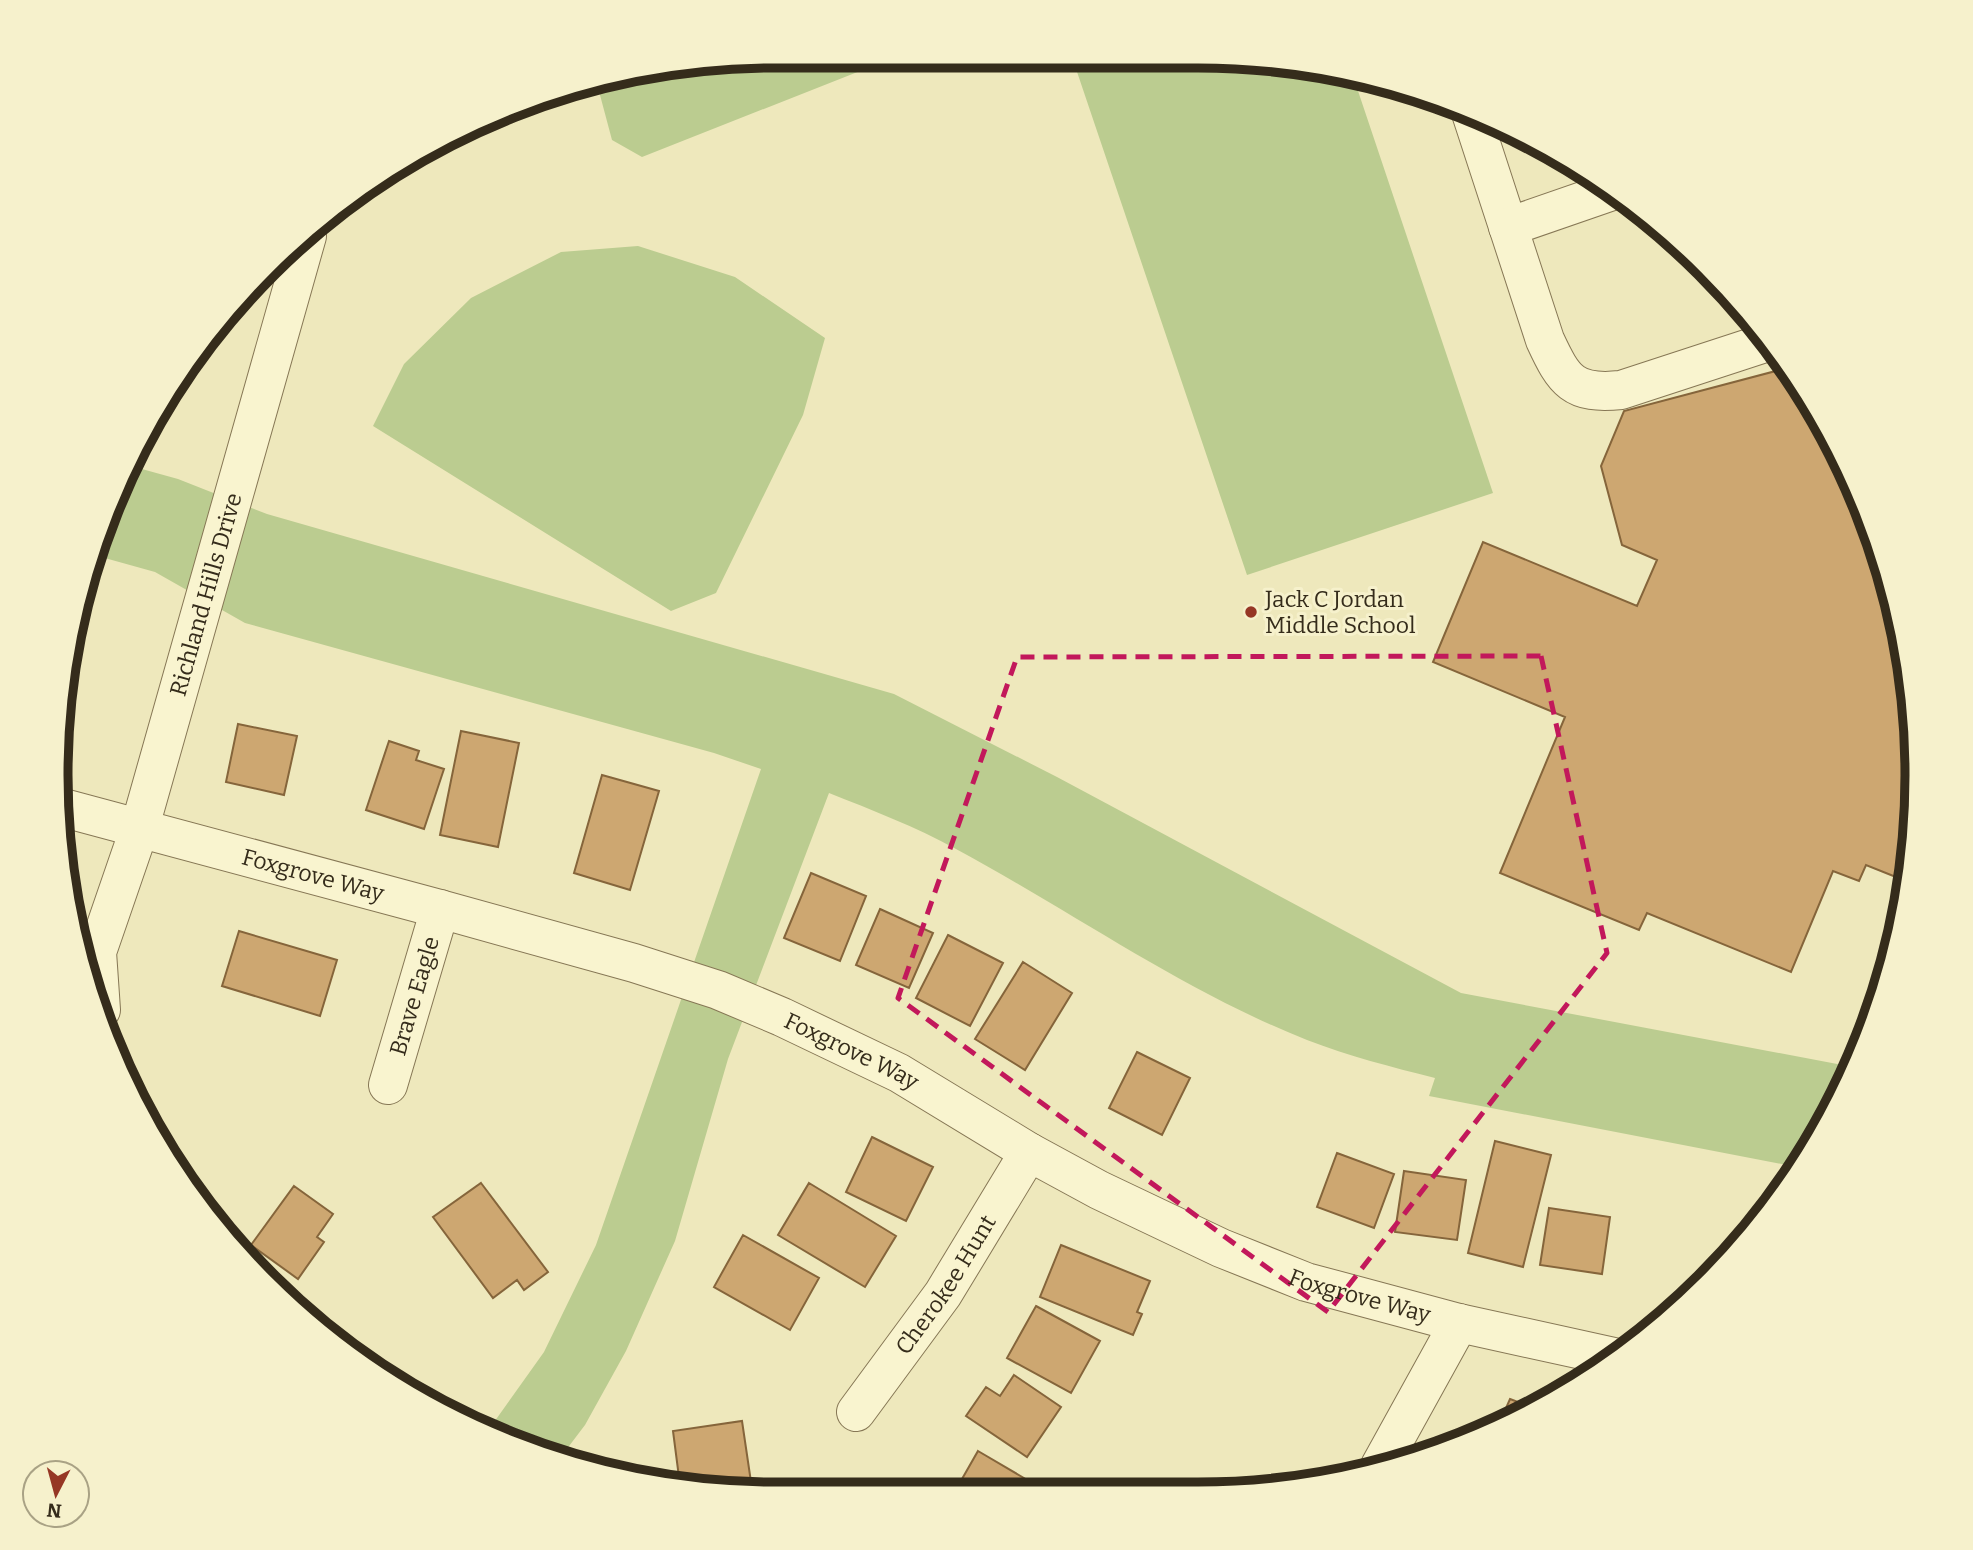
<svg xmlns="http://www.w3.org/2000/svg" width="1973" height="1550" font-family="Bitter,serif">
<rect width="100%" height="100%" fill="#eee8bc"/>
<path fill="#bbcc90" d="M775,56h123l-256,101 -30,-17 -16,-60z
M1072,57l173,1 109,21 139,414 -246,82z
M638,246l97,31 90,61 -22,77 -87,178 -45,18 -298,-185 31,-62 67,-66 90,-46z
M131,466l47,13 89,35 627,180 163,83 404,216 392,74 -10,26 -46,74 -368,-71 6,-18c-44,-11 -86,-22 -128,-38 -124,-49 -234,-128 -351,-191 -40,-22 -84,-39 -127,-56l-101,266 -53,182 -49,110 -41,74 -25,33 -60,-19 -13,-7 57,-80 52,-107 165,-476 -47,-16 -469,-130 -90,-51 -61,-17z"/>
<path fill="#cda771" stroke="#85653b" stroke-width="2" d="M1787,368l33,47 33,71 -6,13 14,6 18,39 32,137 4,141 -9,59 -40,-16 -7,16 -26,-10 -42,101 -144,-59 -8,17 -139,-57 65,-156 -132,-55 50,-120 154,64 20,-46 -35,-15 -21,-79 23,-55z
M238,724l59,12 -13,59 -58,-13z
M461,731l58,12 -21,104 -58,-12z
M389,741l30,10 -3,9 28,9 -20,60 -58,-19z
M602,775l57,16 -29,99 -56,-17z
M811,873l55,23 -26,65 -56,-23z
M880,909l53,24 -24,55 -53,-23z
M239,931l98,29 -17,56 -98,-30z
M948,935l55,28 -33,63 -54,-28z
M1023,962l49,31 -47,77 -50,-31z
M1137,1052l53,26 -28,57 -53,-27z
M872,1137l61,30 -27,54 -60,-29z
M1495,1141l56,14 -28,112 -55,-14z
M1337,1153l57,21 -20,54 -57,-21z
M1404,1171l62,9 -9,60 -62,-8z
M481,1183l67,89 -24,18 -7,-10 -24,18 -60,-81z
M809,1183l87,53 -31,51 -87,-52z
M294,1186l39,28 -16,23 7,5 -26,37 -47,-34z
M1549,1208l61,9 -8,57 -62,-9z
M743,1235l76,43 -29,52 -76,-43z
M1061,1245l89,36 -13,31 5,2 -9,21 -93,-38z
M1036,1306l64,35 -29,52 -64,-35z
M1014,1375l47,32 -34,50 -61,-41 20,-29 14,9z
M1510,1399l24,9 -35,16z
M742,1421l9,61 -40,6 -31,-3 -7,-54z
M978,1451l51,30 -7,12h-68z"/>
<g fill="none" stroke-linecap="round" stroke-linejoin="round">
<defs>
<g id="minor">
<path d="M1471,113l74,227c19,41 28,55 76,50l147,-48"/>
<path d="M1508,227l104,-36"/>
<path id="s1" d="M60,807l380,102 194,54 84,27 64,27 117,56 130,79 70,38 122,58 85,34 153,41 155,34"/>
<path id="s2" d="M101,1010l-4,-58 42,-122 168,-594"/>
<path id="s3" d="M388,1085l52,-176"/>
<path id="s4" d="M856,1412l87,-118 86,-142"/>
<path d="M1380,1466l79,-143"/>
</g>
</defs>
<use href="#minor" stroke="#867755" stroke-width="40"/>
<use href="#minor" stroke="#f9f4cf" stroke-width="38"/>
</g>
<path fill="none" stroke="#c2185b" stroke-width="5" stroke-dasharray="14 9" stroke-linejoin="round" d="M1541,656l66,297 -279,359 -430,-314 119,-341z"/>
<circle fill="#963725" stroke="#f6f1cc" stroke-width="2.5" cx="1251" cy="612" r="7"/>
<g text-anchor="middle" stroke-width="6" stroke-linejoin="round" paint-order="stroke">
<g font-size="23" fill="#352c1b" stroke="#f6f1cc">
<text dy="8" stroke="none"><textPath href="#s2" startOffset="432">Richland Hills Drive</textPath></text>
<text dy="8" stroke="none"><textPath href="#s1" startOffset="262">Foxgrove Way</textPath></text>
<text dy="8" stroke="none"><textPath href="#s3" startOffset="93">Brave Eagle</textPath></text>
<text dy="8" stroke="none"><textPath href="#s1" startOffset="830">Foxgrove Way</textPath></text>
<text dy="8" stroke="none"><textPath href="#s4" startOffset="156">Cherokee Hunt</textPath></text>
<text dy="8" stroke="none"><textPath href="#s1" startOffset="1396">Foxgrove Way</textPath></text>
</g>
<g font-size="23" fill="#352c1b" stroke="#f6f1cc" text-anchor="start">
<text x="1265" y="607">Jack C Jordan<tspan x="1265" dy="26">Middle School</tspan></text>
</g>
</g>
<path d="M0 0H1973V1550H0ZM775 68H1198A707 707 0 0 1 1905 775V775A707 707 0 0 1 1198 1482H775A707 707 0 0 1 68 775V775A707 707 0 0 1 775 68Z" fill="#f6f1cc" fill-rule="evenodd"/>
<path fill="none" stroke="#352c1b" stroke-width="9" d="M775 68H1198A707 707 0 0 1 1905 775V775A707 707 0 0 1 1198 1482H775A707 707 0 0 1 68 775V775A707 707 0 0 1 775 68Z"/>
<g transform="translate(56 1494) rotate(186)"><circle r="33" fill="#f6f1cc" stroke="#a9a285" stroke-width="2"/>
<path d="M0-5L12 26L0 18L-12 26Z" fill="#963725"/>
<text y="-10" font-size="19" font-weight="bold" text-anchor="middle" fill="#352c1b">N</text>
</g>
</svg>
